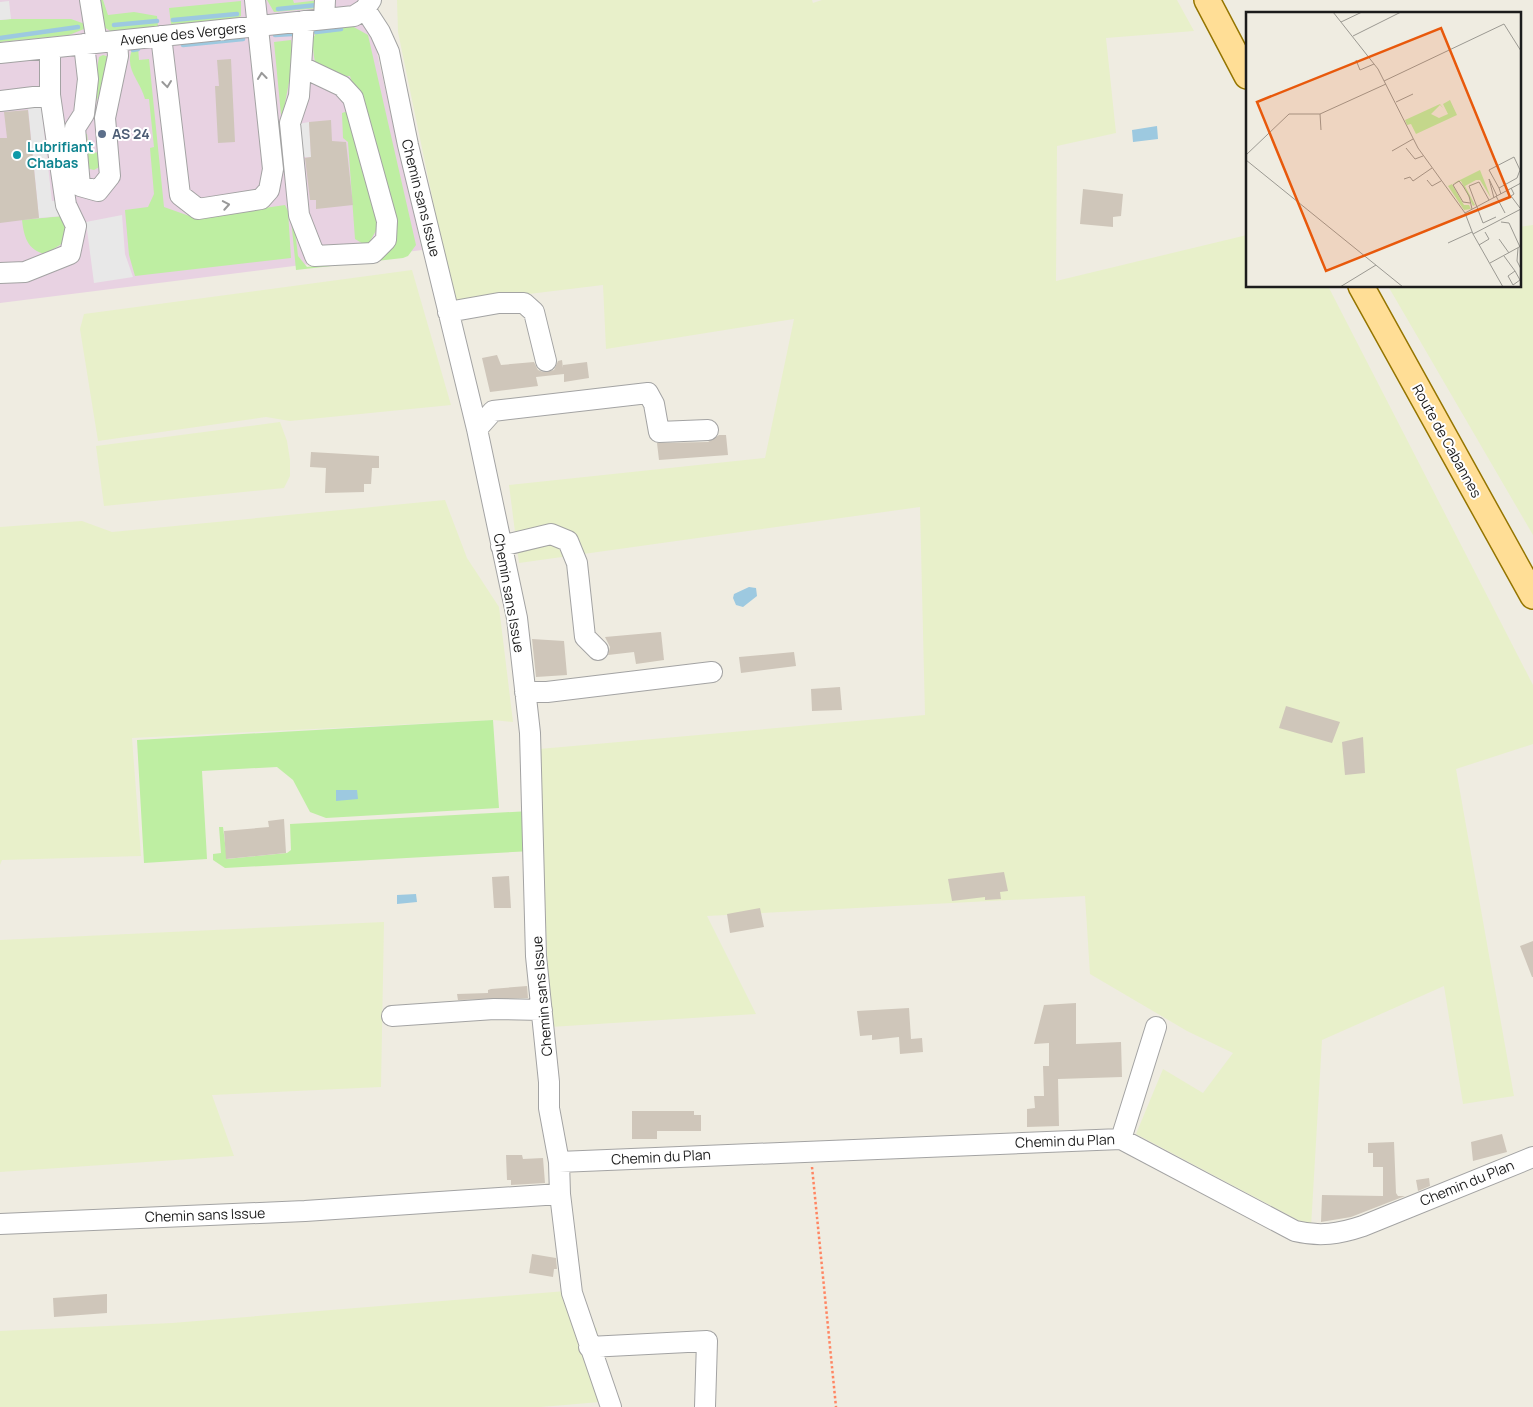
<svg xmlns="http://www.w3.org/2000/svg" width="1533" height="1407" font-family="Manrope,sans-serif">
<rect width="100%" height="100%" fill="#efece1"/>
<path fill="#e8d2e2" d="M0,0h365l57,250 -422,53z"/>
<path fill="#e8f0ca" d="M397,0h415l1,3 9,-3h355l17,31 -88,7 10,95 -59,13 -1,135 191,-46v51h81l205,399v59l-77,25 58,327 -51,8 -19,-118 -122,54 -11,187 -175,-93 27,-65 40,24 30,-40 -46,-22 -97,-57 -5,-78 -378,20 49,98 -206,13 -11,-278 386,-34 -5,-208 -401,56 -10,-78 256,-27 29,-139 -188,30 -3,-64 -149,18 -56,-271z
M1533,225v310l-145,-249h131v-59z
M412,270l39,135 -161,16 -24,-4 -168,24 -18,-112 4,-15z
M280,422l7,19 3,19v16l-6,12 -180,18 -8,-60z
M445,500l22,58 32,49 14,115 -20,-2 -361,18 9,118 -139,4 -2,5v-338l82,-6 30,11z
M384,922l-3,165 -169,8 22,61 -234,16v-232z
M566,1291l31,38 3,73 -59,5h-541v-76l172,-8z"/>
<path fill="#beeea2" d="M96,0h7l5,15 26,-3 23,4 1,10 -46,6 -8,-5z
M267,0h26l1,3 26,-3 -1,8 -45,4z
M241,1v15l-6,3 -64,5 -2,-16z
M11,19h60l14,5 -1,5 -15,6 -69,7v-22z
M341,25l11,1 16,9 48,210 -8,11 -5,2 -107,12 -22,-228 17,-2 2,21 -11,58 16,137 9,11 71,-9 15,-29 -43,-153 -13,1 -20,-10c-5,-10 -2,-20 -7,-30l5,-1 -3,-10z
M138,46l1,14 10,-1 15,148 31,11 90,-13 3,6 3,47 -156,18 -6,-21 -4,-45 23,-3 6,-13 -4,-46 4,-1 -5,-48h-4c-5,-19 -22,-31 -12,-51z
M103,55l6,2 -9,36 -11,24 6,-14 3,-40 1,-6z
M345,112l3,1 30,104 -1,12 -8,14 -4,2 -10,-6 -7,-97 -5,-4 -1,-25z
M87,134l2,19 13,-1 -1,14 -7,4 -8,-2 -5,-33z
M63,216l6,19 -9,10 -15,9c-18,-4 -21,-18 -23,-34z
M493,720l6,88 -173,10 -16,-6 -17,-32 -16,-13 -75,4 5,88 -63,4 -7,-123z
M530,811l2,40 -307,17 -12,-8v-6l8,-1 -2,-26h4l4,32 60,-6 4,-3 -1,-26z"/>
<path fill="#e8e8e8" d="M9,1l2,18 -11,1v-18z
M41,106l11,95 9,-1 1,16 -23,2 -11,-111z
M309,122l2,35h-11l-2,-33z
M122,215l3,39 8,23 -39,6 -8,-61z"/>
<path fill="#9dc9e0" d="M1157,126l1,13 -25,3 -1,-12z
M749,587l7,1 1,8 -14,11 -7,-2 -3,-7 1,-4z
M336,790h21l1,9 -22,2z
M416,894l1,8 -20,2v-9z"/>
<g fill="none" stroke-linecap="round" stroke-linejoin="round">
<path stroke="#9dc9e0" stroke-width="4.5" d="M278,9l39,-4
M173,20l64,-6
M114,25l43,-4
M316,32l25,-3
M275,35l17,-1
M0,38l78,-11
M183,45l60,-6
M133,50l5,-1"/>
</g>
<path fill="#cfc6ba" d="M231,59l4,83 -17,1 -3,-57h4l-2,-26z
M28,110l11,108 -39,5v-85h7l-3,-26z
M331,120l1,21 14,1 7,63 -37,4v-9h-6l-5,-42 6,-1 -2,-35z
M1083,189l40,5 -2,22 -8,1v10l-33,-3z
M497,355l4,10 33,-3 4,8 5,2 11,-2 4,-9 4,-1 1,8v-3l24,-3 2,16 -25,4v-8l-28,3 2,9 -48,6 -8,-34z
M719,435h7l2,20 -69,5 -2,-17 51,-1z
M311,452l68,4v12h-7l-1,16h-7v8l-39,1 1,-25 -16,-1z
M661,632l3,28 -28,4 -2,-12 -26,3 2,-8 -5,-10z
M532,639l32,2 3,34 -31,2z
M794,652l2,14 -55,7 -2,-16z
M840,687l2,23 -30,1 -1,-22z
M1286,706l54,16 -8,21 -53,-15z
M1363,737l2,36 -20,2 -3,-33z
M284,819l2,34 -60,6 -2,-28 45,-4 -1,-6z
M1004,872l4,19 -8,1 1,7 -16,1v-3l-33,4 -4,-22z
M509,876l2,32h-17l-2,-31z
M760,908l4,19 -34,6 -3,-19z
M1533,941v36h-1l-12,-31z
M527,986l1,12 -70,2 -1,-6 31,-1v-3l3,-1z
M1076,1003v41l45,-2 1,35 -64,2 1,47 -32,1v-18l8,-1 -1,-12h10l-1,-30h6v-23l-15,1 10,-39z
M909,1008l2,31 11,-1 1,14 -23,2 -1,-17 -27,3v-5l-12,1 -3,-25z
M632,1111h62v4h7v16h-44v8h-25z
M1502,1134l5,18 -34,9 -2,-19z
M1394,1142l2,51 2,3h7l-54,21 -30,5 1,-27 61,1v-29h-10v-14h-5v-10z
M506,1155h16l1,4 20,-1 2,25 -34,2v-5h-4z
M1429,1178l1,8 -12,5 -2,-11z
M532,1254l24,4 1,11h-3l-1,8 -24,-4z
M107,1294v19l-53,4 -1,-19z"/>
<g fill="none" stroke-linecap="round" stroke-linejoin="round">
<defs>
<path id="minor" d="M90,0l7,43
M365,9l15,23 9,20 19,93 69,284 40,189 13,115 6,223 13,126v26l10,54 1,32 12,99 39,114
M324,19l1,-19
M161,36l19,159 18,14 63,-10 8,-9 4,-21 -18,-169
M84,44l4,35 -4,35 -9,14 5,58 18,5 12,-15 -5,-58 13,-62 -1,-15
M0,53l354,-37 11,-7 6,-9
M302,67l40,19 11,12 34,123 -1,19 -13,13 -58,3 -16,-41 -9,-92 9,-27 5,-75
M0,101l50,-6
M0,273l25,-1 45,-18 6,-28 -10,-21 -16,-110v-47
M448,312l51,-9h25l10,9 12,49
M477,429l16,-18 155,-18 6,11 5,28 49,-2
M501,546l50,-12 17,7 9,22 8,74 13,13
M525,692h22l165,-20
M392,1016l102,-7 48,1
M1121,1139l35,-112
M559,1162l562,-23 174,92c25,6 44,3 68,-5l170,-69
M0,1224l305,-13 255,-17
M589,1347l118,-6 -2,66"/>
<path id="major" d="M1207,0l40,76
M1361,286l172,310"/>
</defs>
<use href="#minor" stroke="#a3a3a3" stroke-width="22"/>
<use href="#major" stroke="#957500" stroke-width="28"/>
<path stroke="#ff8562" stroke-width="2.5" stroke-dasharray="2.5 2.5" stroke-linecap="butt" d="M812,1167l24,240"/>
<use href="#minor" stroke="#fff" stroke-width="20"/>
<use href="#major" stroke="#ffde96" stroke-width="25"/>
</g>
<defs><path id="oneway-chevron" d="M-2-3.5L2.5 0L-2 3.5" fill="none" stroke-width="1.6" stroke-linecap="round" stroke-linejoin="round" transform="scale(1.25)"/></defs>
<g stroke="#999">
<use href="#oneway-chevron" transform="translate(262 76) rotate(-96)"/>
<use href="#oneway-chevron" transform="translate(167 84) rotate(83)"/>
<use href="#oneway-chevron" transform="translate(226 205) rotate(-10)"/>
</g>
<circle fill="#5c6f8a" stroke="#fff" stroke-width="2" cx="102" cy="134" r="5"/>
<circle fill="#0f9aa8" stroke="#fff" stroke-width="2" cx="17" cy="155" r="5"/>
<g text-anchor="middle" stroke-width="4" stroke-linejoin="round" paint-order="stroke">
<g font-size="14" fill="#1c1c1c" stroke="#fff">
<text transform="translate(183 34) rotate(-6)" y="5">Avenue des Vergers</text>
<text transform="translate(421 198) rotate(76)" y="5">Chemin sans Issue</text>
<text transform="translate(1447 441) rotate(61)" y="5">Route de Cabannes</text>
<text transform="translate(509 593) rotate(80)" y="5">Chemin sans Issue</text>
<text transform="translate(542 996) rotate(-95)" y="5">Chemin sans Issue</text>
<text transform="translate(1065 1141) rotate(-2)" y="5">Chemin du Plan</text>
<text transform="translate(661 1157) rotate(-3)" y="5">Chemin du Plan</text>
<text transform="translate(1467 1183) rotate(-22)" y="5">Chemin du Plan</text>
<text transform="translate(205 1215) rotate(-2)" y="5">Chemin sans Issue</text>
</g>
<g font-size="14" font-weight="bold" fill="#4e5e75" stroke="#fff" text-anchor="start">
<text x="112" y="139">AS 24</text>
</g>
<g font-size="14" font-weight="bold" fill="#0d838f" stroke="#fff" text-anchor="start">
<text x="27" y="152">Lubrifiant<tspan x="27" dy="16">Chabas</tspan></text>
</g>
</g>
<g transform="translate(1246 12)">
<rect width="275" height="275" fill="#efece1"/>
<path d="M204,88l7,15 -41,19 -5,-10 -4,1 -2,-5 35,-16 3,4 -3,-3 -9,9 8,4 9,-4 -5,-10zM234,158l11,28 -11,-18h-4l-11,6 10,19 -2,1 -12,-25 -9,3 12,21h5l2,4 -7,1 -16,-24z" fill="#beeea2"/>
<path fill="none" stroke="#9b9992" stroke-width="1" d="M87,0l45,57 40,79 47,65M95,10l21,-10M107,24l48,-24M110,48l4,10 14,-6M138,69l120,-57 17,27M150,90l17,-8M74,102l1,16M160,136l9,11 8,-3M146,139l21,-12M0,143l43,-41h31l66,-30M0,148l157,127M158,167l6,-2 3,4 19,-13M181,168l5,6 9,-5M253,176l-10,-18 25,-13 6,13 -3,8 -18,10 2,6M265,176l3,6 -3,2 9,12M250,184l9,17M248,186l-5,-19 8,17M243,188l-10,-18 -10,4 14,37 13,-6M224,191l-7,-1 -10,-17 6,-4 4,5 6,10 3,13M219,201l8,21 30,53M219,201l56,-30M255,210l8,1 11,24M227,222l48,-25M253,227l10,14M202,231l24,-11M233,233l10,-6 -4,-7M272,236l-1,13 4,8M258,244l11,15 -7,5 5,9 7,-5 -5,-9M244,251l31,-17M94,275l36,-22"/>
<path fill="#e8590c" fill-opacity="0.15" stroke="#e8590c" stroke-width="2.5" d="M195,16l69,169 -184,74 -69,-169z"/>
<rect width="275" height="275" fill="none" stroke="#1c1c1c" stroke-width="2.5"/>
</g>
</svg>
